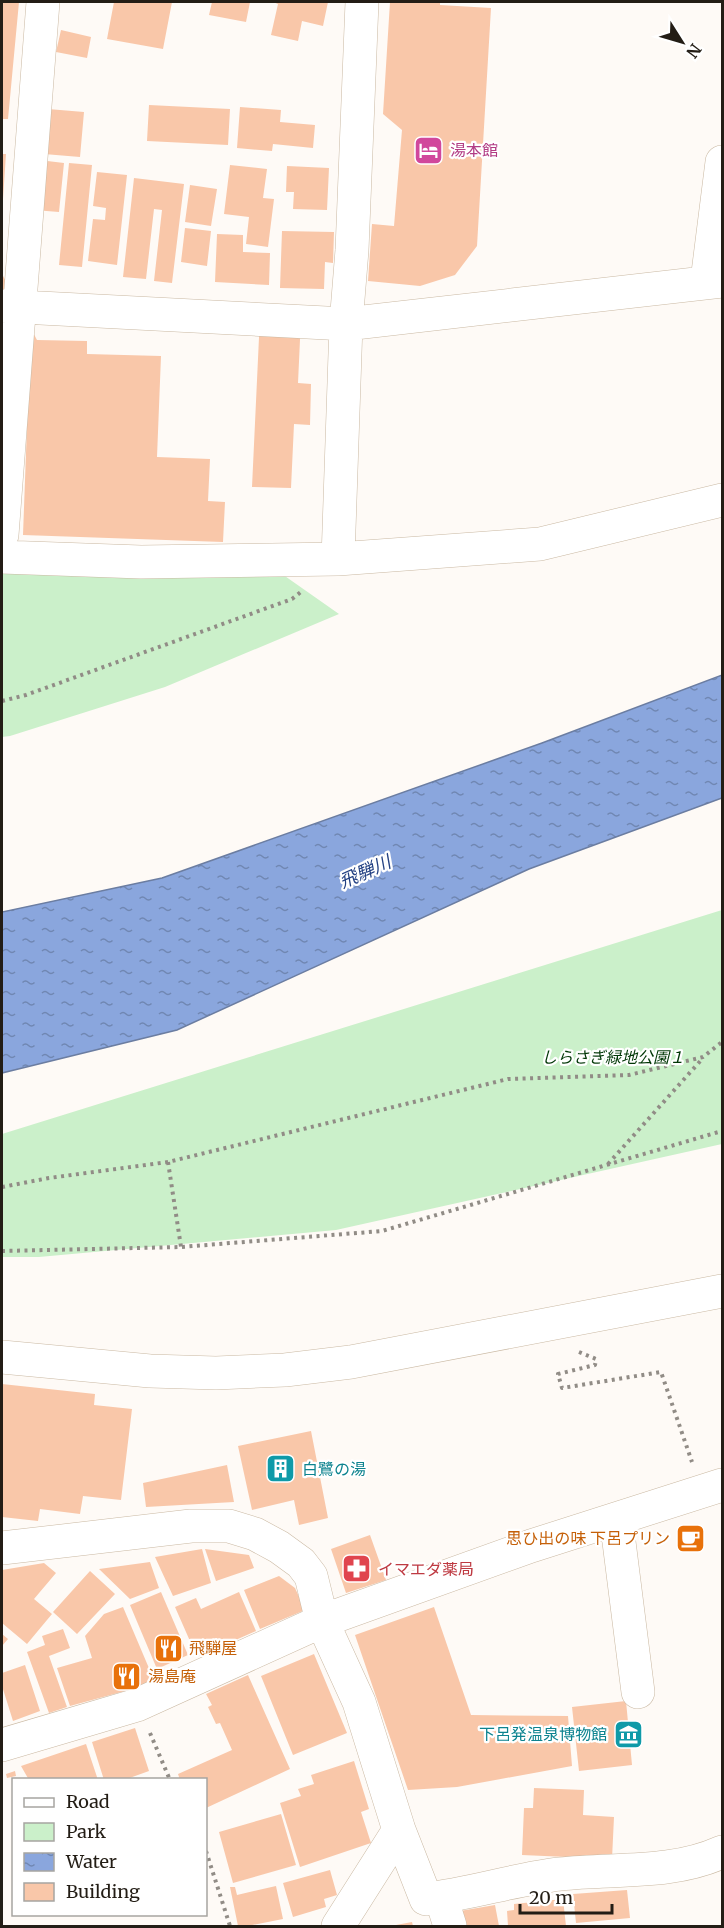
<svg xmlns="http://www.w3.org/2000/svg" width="724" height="1928" font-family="Merriweather,'Noto Sans JP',serif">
<defs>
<pattern id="water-ripples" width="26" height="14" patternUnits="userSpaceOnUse" patternTransform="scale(1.5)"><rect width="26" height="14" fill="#8aa6dd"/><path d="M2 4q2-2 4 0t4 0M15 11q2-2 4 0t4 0" fill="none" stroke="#7087b2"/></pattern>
</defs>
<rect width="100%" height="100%" fill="#fefaf6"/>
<path fill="#cbf0ca" d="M2,564l270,3 67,47 -174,73 -155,49 -8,1z
M722,910v234l-386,86 -297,27h-37v-123z"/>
<path fill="url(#water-ripples)" stroke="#6b7da1" stroke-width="1.5" d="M722,675v123l-193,71 -352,161 -175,43v-161l160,-34 380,-135z"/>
<path fill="#f9c7a9" d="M2,2h17l-11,117h-6z
M114,2h58l-9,47 -56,-10z
M212,2h38l-4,20 -37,-7z
M273,2h55l-5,24 -21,-5 -4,20 -27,-6 7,-31z
M390,2h50v3l51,3 -14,238 -22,29 -35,11 -52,-5 4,-57 22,2 8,-96 -19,-16z
M61,30l30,7 -4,21 -31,-6z
M149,105l81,4 -2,36 -81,-4z
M240,107l41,3 -1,12 35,3 -2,23 -40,-4 -1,7 -35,-3z
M48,109l36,3 -4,45 -36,-3z
M2,154h4l-3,45h-1z
M39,160l25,3 -5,49 -25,-2z
M69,163l23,2 -10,102 -23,-2z
M230,165l37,4 -4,29 11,1 -6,48 -22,-3 3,-27 -25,-3z
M287,166l42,2 -2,42 -34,-1 1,-17h-8z
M97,172l30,3 -10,90 -29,-4 5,-42 12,1 1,-12 -13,-2z
M134,178l50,6 -12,99 -18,-2 8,-71 -8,-1 -8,70 -23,-2z
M190,185l27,4 -6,37 -26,-4z
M185,228l26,3 -4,35 -26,-4z
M282,231l52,1 -1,31 -8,-1 -1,27 -44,-1z
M217,234l26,1v17l27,1 -1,32 -54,-3z
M2,274l35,66 50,1v13l74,2 -4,101 53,2 -2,42 17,1 -2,40 -200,-7 7,-191 -28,-50z
M260,316l41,2 -3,65 13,1 -1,41 -16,-1 -3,64 -39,-1z
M2,1384l93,10 -1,11 38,4 -11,91 -38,-4 -3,18 -40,-5 -2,12 -36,-4z
M311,1431l17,87 -29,7 -5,-25 -42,10 -14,-64z
M227,1465l7,37 -88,5 -3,-24z
M370,1535l16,45 -40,13 -15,-44z
M202,1549l9,34 -38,13 -18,-39z
M205,1549l44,6 5,13 -38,13z
M150,1562l9,26 -29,11 -31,-30z
M44,1563l12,10 -22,26 18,15 -25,30 -25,-21v-53z
M90,1571l25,23 -38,40 -24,-22z
M279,1576l16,12 10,22 -45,19 -16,-39z
M161,1592l27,63 -31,14 -27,-64z
M239,1592l17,39 -59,26 -22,-50 21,-9 5,11z
M123,1607l31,73 -29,11 -55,15 -13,-38 35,-10 -7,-22 19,-22z
M434,1607l37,108 97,1 4,50 -115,21 -49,3 -53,-155z
M63,1629l7,19 -21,8 18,51 -18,6 -22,-61 18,-7 -3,-9z
M2,1634l6,5 -6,7z
M314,1654l33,79 -54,22 -32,-79z
M25,1665l15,46 -27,10 -11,-35v-13z
M248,1675l42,94 -84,39v-28h-26l-2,-6 54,-24 -12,-27 -4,1 -8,-17 4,-2 -6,-11z
M626,1701l6,64 -53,6 -7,-64z
M135,1728l14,43 -25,9h-20l-12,-38z
M86,1744l12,36h-69l-8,-14z
M354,1761l15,48 -8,3 10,31 -71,24 -20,-64 21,-7 -3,-7 16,-5 -3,-9z
M15,1771l1,5 -9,2 -1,-4z
M534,1788l50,2 -1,25 31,2 -2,42 -90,-4 2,-47h9z
M281,1814l15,51 -63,18 -14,-51z
M330,1870l7,25 -13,4 2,8 -33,10 -10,-34z
M276,1886l7,33 -36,7h-9l-8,-39h5l2,8z
M627,1890l3,28 -54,5 -3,-29z
M563,1899l3,27h-58l-1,-15 7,-1v-6z
M495,1905l4,21h-36l-3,-15z
M412,1922l1,4h-17v-1z"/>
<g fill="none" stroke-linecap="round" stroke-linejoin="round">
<defs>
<path id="minor" d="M707,281l15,-119
M2,306l344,18 376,-43
M2,535l41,-533
M2,557l139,5 197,-3 202,-15 182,-44
M338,559l8,-235 6,-74 10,-248
M2,1357l148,14 66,2 69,-3 66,-8 371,-71
M614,1520l4,14 20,158
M2,1548l189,-22h38l26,8 24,13 22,16 10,13 11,45 209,-75 191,-61
M2,1745l135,-40 185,-84 37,81 40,128 27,69c45,-5 89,-20 134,-25 55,-6 111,1 162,-22
M441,1897l9,29
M338,1926l61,-96"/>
</defs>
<use href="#minor" stroke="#cab9a3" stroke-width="34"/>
<path stroke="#918c86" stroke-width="4" stroke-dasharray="3 4.5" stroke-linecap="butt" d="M2,701l24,-6 266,-96 10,-8
M168,1162l13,85
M608,1164l95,-106
M2,1187l47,-9 119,-16 340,-83 121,-4 74,-18 19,-15
M2,1251l179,-4 201,-16 340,-100
M579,1352l17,7 -1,6 -37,9 4,14 99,-16 31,90
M150,1733l20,47
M206,1851l24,75"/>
<use href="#minor" stroke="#fff" stroke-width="33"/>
</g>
<defs>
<symbol id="hotel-square" viewBox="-11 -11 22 22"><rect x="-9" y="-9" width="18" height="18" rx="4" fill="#d1479c" stroke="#fff"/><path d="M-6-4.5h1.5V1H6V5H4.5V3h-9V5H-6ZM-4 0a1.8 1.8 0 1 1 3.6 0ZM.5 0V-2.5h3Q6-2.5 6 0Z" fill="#fff"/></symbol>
<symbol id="building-square" viewBox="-11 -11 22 22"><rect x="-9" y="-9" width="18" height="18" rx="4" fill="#0f9aa8" stroke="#fff"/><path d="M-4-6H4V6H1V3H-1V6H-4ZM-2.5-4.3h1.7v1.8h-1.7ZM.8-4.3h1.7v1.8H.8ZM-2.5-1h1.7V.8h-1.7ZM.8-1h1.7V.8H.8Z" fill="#fff"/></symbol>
<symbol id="cafe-square" viewBox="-11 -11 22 22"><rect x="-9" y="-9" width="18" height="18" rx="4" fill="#e8710a" stroke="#fff"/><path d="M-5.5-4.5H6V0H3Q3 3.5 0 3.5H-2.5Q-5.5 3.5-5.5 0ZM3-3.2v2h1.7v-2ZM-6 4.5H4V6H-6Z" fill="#fff"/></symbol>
<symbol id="pharmacy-square" viewBox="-11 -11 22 22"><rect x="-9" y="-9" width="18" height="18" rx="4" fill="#e0444e" stroke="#fff"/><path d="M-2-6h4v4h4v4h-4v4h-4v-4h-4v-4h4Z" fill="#fff"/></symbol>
<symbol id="restaurant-square" viewBox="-11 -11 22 22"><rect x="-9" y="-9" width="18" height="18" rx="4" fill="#e8710a" stroke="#fff"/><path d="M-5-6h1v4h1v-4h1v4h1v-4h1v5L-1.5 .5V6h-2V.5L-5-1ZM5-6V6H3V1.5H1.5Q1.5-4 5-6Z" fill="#fff"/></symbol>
<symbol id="museum-square" viewBox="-11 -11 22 22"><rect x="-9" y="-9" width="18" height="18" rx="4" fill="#0f9aa8" stroke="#fff"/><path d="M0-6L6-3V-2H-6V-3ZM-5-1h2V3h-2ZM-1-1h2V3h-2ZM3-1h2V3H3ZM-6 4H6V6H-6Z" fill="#fff"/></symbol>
</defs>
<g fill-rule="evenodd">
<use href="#hotel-square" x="412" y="134" width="33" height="33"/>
<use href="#building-square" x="264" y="1452" width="33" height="33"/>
<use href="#cafe-square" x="674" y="1522" width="33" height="33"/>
<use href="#pharmacy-square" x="340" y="1552" width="33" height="33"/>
<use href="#restaurant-square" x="152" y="1632" width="33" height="33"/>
<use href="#restaurant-square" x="110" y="1660" width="33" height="33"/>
<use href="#museum-square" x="612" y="1718" width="33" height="33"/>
</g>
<g text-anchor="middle" stroke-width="4.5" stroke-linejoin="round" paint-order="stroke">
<g font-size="16" fill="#b23c85" stroke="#fff" text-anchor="start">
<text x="450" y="156">湯本館</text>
</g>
<g font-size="16" font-style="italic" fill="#013706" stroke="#fff">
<text x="613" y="1063">しらさぎ緑地公園１</text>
</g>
<g font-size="16" fill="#0d838f" stroke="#fff" text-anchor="start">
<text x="302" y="1475">白鷺の湯</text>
<text x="607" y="1740" text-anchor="end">下呂発温泉博物館</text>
</g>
<g font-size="16" fill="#c56008" stroke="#fff" text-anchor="start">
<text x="670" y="1544" text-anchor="end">思ひ出の味 下呂プリン</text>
<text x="189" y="1654">飛騨屋</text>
<text x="148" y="1682">湯島庵</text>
</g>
<g font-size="16" fill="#be3a42" stroke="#fff" text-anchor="start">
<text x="378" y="1575">イマエダ薬局</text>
</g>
<g font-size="18" font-style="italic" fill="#234183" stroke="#fff">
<text transform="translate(365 872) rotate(-24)" y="6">飛騨川</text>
</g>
</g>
<rect width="724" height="1928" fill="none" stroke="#231d15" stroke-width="6"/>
<rect x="12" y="1778" width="195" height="138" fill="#ffffff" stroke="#a7a5a1" stroke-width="1.5"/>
<rect x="24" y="1798" width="30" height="9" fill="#ffffff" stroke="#a7a5a1" stroke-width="1.5"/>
<text x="66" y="1808" font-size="18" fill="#231d15">Road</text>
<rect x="24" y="1823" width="30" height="18" fill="#cbf0ca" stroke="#a7a5a1" stroke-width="1.5"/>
<text x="66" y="1838" font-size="18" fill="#231d15">Park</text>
<rect x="24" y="1853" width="30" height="18" fill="url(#water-ripples)" stroke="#a7a5a1" stroke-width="1.5"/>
<text x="66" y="1868" font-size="18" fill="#231d15">Water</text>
<rect x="24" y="1883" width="30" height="18" fill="#f9c7a9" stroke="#a7a5a1" stroke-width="1.5"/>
<text x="66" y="1898" font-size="18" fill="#231d15">Building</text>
<g transform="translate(682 42) rotate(127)" stroke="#ffffff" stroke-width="4.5" paint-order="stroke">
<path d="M0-4.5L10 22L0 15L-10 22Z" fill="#231d15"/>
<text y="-9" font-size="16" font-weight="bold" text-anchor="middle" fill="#231d15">N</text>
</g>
<path d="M520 1904v9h92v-9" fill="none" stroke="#231d15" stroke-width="3"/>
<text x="529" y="1904" font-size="18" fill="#231d15" stroke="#ffffff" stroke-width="4.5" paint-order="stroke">20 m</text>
</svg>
